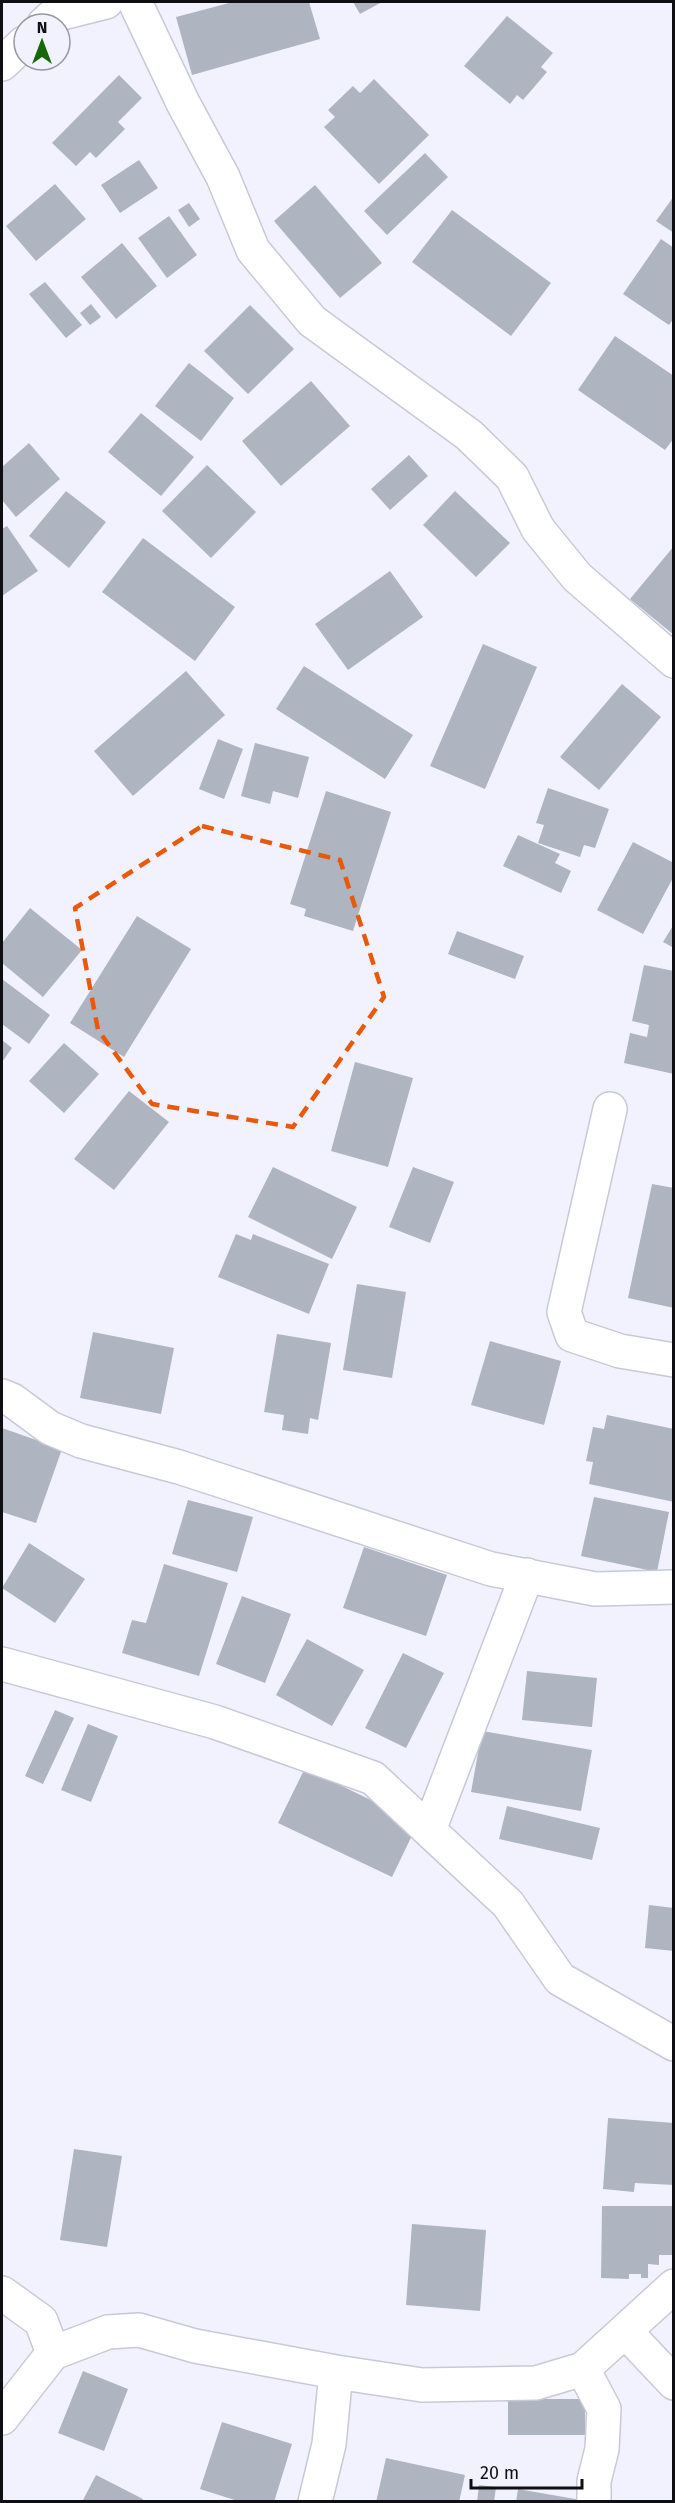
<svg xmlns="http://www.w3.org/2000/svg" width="675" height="2503" font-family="'Fira Sans',sans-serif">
<rect width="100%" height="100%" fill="#f2f2ff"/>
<path fill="#aeb5c0" d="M233,2h76l11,37 -128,36 -16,-58z
M353,2h29l-22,12z
M507,16l46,37 -12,14 6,5 -24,28 -6,-5 -7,9 -46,-38z
M119,75l23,23 -24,24 7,7 -29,29 -6,-6 -14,14 -24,-23z
M374,79l55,56 -50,49 -55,-57 11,-10 -7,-7 25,-24 7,7z
M425,153l23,24 -61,58 -23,-24z
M139,160l19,28 -38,25 -19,-28z
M55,184l31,35 -50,42 -30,-35z
M315,185l67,78 -42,35 -66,-77z
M674,196v37l-18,-12z
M189,203l11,16 -11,8 -11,-17z
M452,210l99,73 -40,53 -99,-74z
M169,216l28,39 -30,23 -29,-40z
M661,239l13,9v70l-5,7 -46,-31z
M122,243l35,43 -41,33 -35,-42z
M45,282l37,43 -16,13 -37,-44z
M91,304l10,13 -11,8 -10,-12z
M250,305l44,44 -46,45 -44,-43z
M615,336l59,40v62l-9,12 -87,-60z
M189,363l45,35 -33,43 -46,-35z
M311,381l39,45 -69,60 -39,-45z
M141,413l53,44 -33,39 -53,-44z
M29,443l31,36 -44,38 -14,-17v-33z
M409,455l19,21 -38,34 -19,-21z
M207,465l49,47 -45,46 -49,-47z
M66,491l40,31 -37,46 -40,-32z
M455,491l55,52 -34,34 -53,-52z
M7,526l31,45 -36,25v-67z
M143,538l92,69 -40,54 -93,-69z
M674,546v89l-44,-36z
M390,571l33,46 -75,53 -33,-46z
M483,644l54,23 -52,122 -55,-23z
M304,666l109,69 -28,44 -109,-70z
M186,671l39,44 -92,81 -39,-45z
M622,684l39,33 -62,73 -39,-33z
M218,739l25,10 -19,50 -25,-10z
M255,743l54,14 -11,41 -25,-7 -3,13 -29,-8z
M548,788l61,21 -14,39 -11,-3 -4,12 -42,-14 6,-18 -8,-2z
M326,791l65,21 -38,119 -49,-15 2,-7 -16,-5z
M518,835l42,19 -5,9 16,8 -10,22 -58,-27z
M633,842l41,21v13l-31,58 -46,-24z
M30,908l52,42 -39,47 -41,-34v-20z
M137,916l54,33 -67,108 -54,-34z
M674,924v24l-11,-6z
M457,931l67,25 -9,23 -67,-25z
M644,965l30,6v103l-50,-11 6,-30 17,4 2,-12 -17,-4z
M2,979l48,36 -21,29 -27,-20z
M2,1040l10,8 -10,14z
M64,1043l35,31 -35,39 -35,-32z
M355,1062l58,16 -25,89 -57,-16z
M129,1091l40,31 -55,68 -40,-31z
M273,1167l84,40 -25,52 -84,-42z
M413,1167l41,15 -24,61 -41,-16z
M652,1184l22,4v120l-46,-10z
M236,1234l15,6 2,-6 76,30 -20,50 -91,-37z
M357,1284l49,8 -14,86 -49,-8z
M93,1332l81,16 -13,66 -81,-16z
M277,1334l54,9 -13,77 -8,-2 -2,16 -26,-4 2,-15 -20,-3z
M490,1341l71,20 -17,64 -73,-20z
M607,1415l67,14v73l-85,-18 4,-22 -7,-1 7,-34 11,2z
M2,1428l60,21 -26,74 -34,-11z
M594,1497l75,15 -12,60 -76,-16z
M188,1500l65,17 -16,55 -65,-18z
M29,1543l56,36 -30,44 -53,-35z
M364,1547l83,28 -21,61 -83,-28z
M164,1564l64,19 -29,93 -77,-23 10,-33 14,3z
M242,1596l49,18 -26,69 -49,-19z
M307,1639l57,31 -32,56 -56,-31z
M403,1653l41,20 -38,75 -41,-20z
M527,1671l70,7 -5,49 -70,-7z
M55,1710l19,8 -31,66 -18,-8z
M88,1724l30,12 -27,66 -30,-12z
M482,1731l110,19 -11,61 -110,-19z
M305,1768l113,55 -26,54 -114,-54z
M507,1806l93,22 -8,32 -93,-21z
M649,1905l25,3v43l-29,-3z
M608,2118l66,5v62l-39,-2 -1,9 -31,-3z
M74,2149l48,7 -15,91 -47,-7z
M602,2206h70v49h-13v10l-11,-1v14h-7v-4h-12v5l-28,-1z
M412,2224l74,6 -6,81 -74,-6z
M83,2371l45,18 -24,62 -46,-18z
M508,2399h77v36h-77z
M222,2422l70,22 -18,58h-33l-41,-13z
M386,2458l79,17 -6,27h-83z
M96,2475l47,24 -2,3h-59z
M479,2485l17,2 -2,15h-17z
M518,2489l63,11v2h-65z"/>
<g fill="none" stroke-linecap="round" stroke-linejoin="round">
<defs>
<path id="minor" d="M135,2l48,101 40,74 30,73 59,71 157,114 43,42 26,52 39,48 97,84
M44,24l10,-9 52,-13
M2,64l22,-21
M610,1109l-46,203 8,23 48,16 54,9
M2,1396l10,4 38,28 31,13 98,26 312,102 104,20 79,-2
M2,1664l213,58 158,56 135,126 52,75 114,65
M429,1830l98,-255
M2,2293l39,28 12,32
M625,2331l49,52
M583,2369l21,40 -2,40 -8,32v21
M2,2418l51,-65 55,-21 31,-2 56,16 141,26 86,13 114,-2 47,-14 91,-83
M315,2502l14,-58 7,-72"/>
</defs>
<use href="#minor" stroke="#c9c9d6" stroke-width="36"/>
<use href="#minor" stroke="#fff" stroke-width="33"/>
</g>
<path fill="none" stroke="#e8590c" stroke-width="4.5" stroke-dasharray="12 8" stroke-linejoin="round" d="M202,826l138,34 44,137 -91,130 -141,-23 -54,-74 -23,-122z"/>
<rect width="675" height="2503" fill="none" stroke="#0f0e13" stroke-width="6"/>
<g transform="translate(42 42)"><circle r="28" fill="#f2f2ff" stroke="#9797a1" stroke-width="1.5"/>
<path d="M0-4.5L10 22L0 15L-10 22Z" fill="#16680a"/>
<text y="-9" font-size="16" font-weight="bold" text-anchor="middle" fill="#0f0e13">N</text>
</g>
<path d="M471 2479v9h111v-9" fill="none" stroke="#0f0e13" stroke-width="3"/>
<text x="480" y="2479" font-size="18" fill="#0f0e13" stroke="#f2f2ff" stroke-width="4.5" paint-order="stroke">20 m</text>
</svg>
